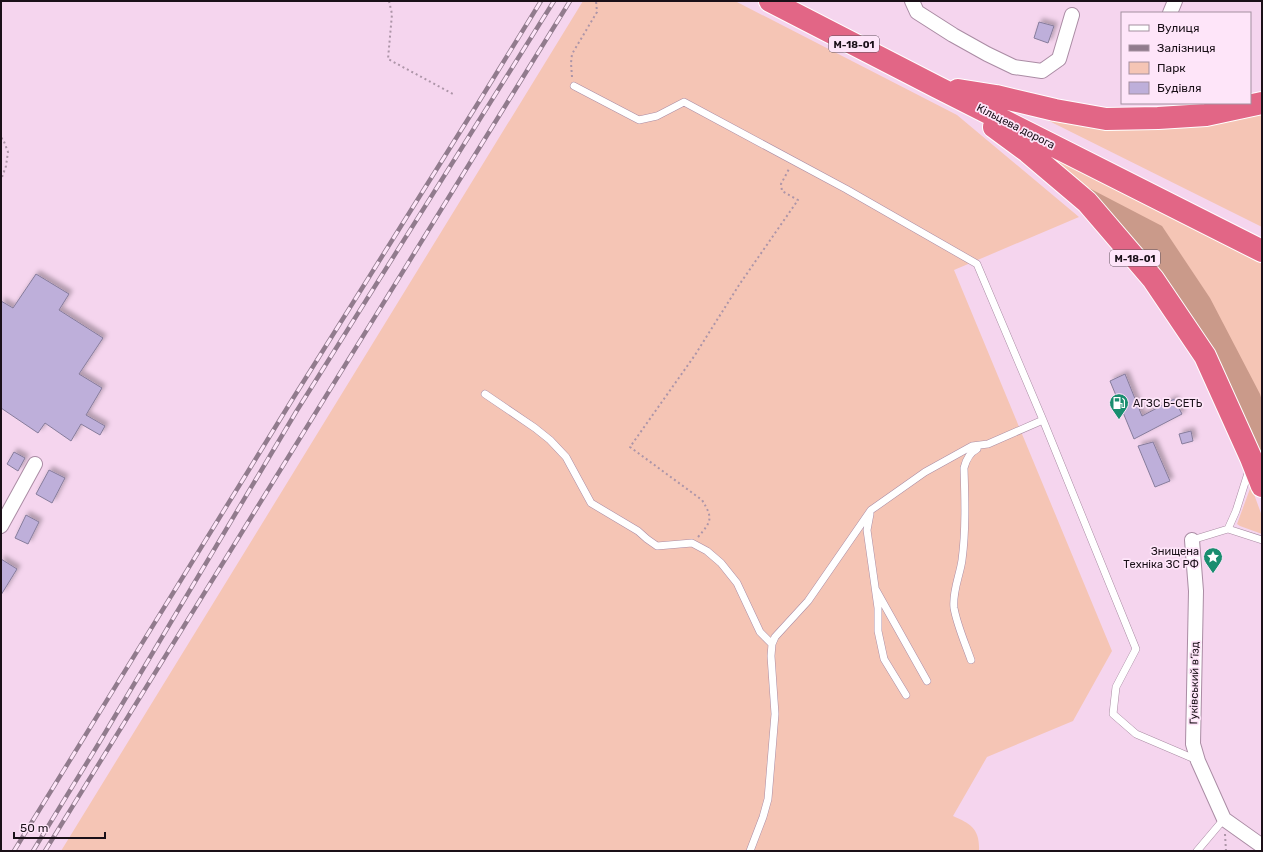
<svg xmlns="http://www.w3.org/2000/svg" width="1263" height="852" font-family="Rubik,sans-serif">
<defs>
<filter id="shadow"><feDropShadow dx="3.5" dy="-3.5" stdDeviation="2" flood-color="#0004"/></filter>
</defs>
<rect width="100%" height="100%" fill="#f5d5ee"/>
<path fill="#f5c5b5" d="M583,1h152l222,114 122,102 -125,53 158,381 -39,70 -86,36 -34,59c18,8 27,13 26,35h-918z
M1262,110v117l-231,-115z
M1047,154l215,110v148z
M1251,486l11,30v18l-22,-8 -3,-2z"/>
<path fill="#ca9a8a" d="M1087,187l75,39 48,72 50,96 2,7v58l-54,-116z"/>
<path fill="#beafda" stroke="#867c9b" filter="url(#shadow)" d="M1039,22l15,4 -6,17 -14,-5z
M36,274l33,20 -10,16 44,28 -24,36 23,14 -16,27 19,11 -5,9 -19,-11 -10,17 -26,-18 -7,10 -37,-25v-107l12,7z
M1125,374l17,42 32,-17 8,15 -48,25 -24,-58z
M1191,431l2,10 -11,3 -3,-10z
M1153,442l17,39 -15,6 -17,-41z
M14,452l11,6 -7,13 -11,-7z
M49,470l16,8 -13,25 -16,-9z
M26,515l13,7 -11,22 -13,-6z
M1,559l16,10 -16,26z"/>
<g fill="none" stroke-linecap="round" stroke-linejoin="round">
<defs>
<path id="lane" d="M574,86l65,34 18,-4 27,-14 162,87 131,75 66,156 93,229 -20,38 -3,27 23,20 61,26
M485,394l50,34 15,12 16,17 25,46 47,28 9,8 10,7 35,-3 15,8 14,12 16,20 23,49 12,12
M870,514l-3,16 11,78v23l6,28 22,36
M1228,529l8,-18 13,-41
M1192,540l36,-11 34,11
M876,590l51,91
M971,660c-6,-17 -14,-35 -17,-52 -2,-16 6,-33 8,-48 4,-30 3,-62 2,-92 2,-8 5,-15 13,-19
M750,851l13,-34 5,-18 7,-85 -4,-58 1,-12 3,-7 33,-36 63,-91 54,-38 47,-26 16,-2 55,-24
M1197,851l27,-32"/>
<path id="street" d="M912,1l5,11 36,23 34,19 27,13 28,4 17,-12 13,-44
M1170,13l5,-12
M1,526l34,-62
M1192,540l4,51 -3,153 5,17 26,58 38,27"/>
<path id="highway" d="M770,1l167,86 325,164
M958,90l38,6 59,14 51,9 52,-1 48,-3 56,-12
M994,127l34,25 59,50 66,77 52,77 46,102 11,28"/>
</defs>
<use href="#lane" stroke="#aa8ca4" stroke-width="8"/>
<use href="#street" stroke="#aa8ca4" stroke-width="16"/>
<use href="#highway" stroke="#fff" stroke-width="24"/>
<path stroke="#ad95a8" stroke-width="2" stroke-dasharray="2 3" stroke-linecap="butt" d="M389,1l3,13 -4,45 65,35
M572,77l-1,-14 1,-9 25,-42 -1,-11
M1,138l2,1 5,13 -2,14 -5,14
M698,537c14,-16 15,-19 4,-37l-72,-53 65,-92 44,-70 59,-85 -16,-9 -1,-7 8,-15
M1225,834l1,17"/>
<use href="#lane" stroke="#fff" stroke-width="7"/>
<use href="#street" stroke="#fff" stroke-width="14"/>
<use href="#highway" stroke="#e26686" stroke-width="22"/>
<defs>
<path id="rail" d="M14,851l278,-451 188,-300 61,-99
M33,851l66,-108 197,-331 258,-411
M45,851l525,-850"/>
</defs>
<use href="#rail" stroke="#917b8d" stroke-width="4.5"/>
<use href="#rail" stroke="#fee5f9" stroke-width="3" stroke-dasharray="9" stroke-linecap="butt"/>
</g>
<defs>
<symbol id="fuel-pin" viewBox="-11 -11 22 30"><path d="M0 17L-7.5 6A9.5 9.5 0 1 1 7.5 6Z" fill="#198d6f" stroke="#fee5f9"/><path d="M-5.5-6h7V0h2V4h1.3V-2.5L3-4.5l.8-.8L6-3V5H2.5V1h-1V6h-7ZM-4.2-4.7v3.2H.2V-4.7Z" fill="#fff"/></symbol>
<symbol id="sight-pin" viewBox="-11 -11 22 30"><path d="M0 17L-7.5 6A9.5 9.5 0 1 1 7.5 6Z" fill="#198d6f" stroke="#fee5f9"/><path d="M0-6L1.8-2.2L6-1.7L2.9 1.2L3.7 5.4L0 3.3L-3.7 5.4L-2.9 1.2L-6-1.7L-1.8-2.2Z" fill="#fff"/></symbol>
</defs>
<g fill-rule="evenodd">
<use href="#fuel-pin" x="1108" y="392" width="22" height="30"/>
<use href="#sight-pin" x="1202" y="546" width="22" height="30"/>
</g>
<g text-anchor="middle" stroke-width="3.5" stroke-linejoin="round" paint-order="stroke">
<g fill="#fee5f9" stroke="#5e505c" stroke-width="1">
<rect x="829" y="36" width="50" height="16" rx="3"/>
<rect x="1110" y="250" width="50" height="16" rx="3"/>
</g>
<g font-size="10" font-weight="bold" fill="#1a1018">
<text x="854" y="48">М-18-01</text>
<text x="1135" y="262">М-18-01</text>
</g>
<g font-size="11" fill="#1a1018" stroke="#fee5f9">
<text transform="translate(1016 126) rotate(27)" y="4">Кільцева дорога</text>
<text transform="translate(1194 683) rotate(-89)" y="4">Гуківський в’їзд</text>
</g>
<g font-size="11" fill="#1a1018" stroke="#fee5f9" text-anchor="start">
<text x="1133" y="407">АГЗС Б-СЕТЬ</text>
<text x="1199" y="555" text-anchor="end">Знищена<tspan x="1199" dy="13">Техніка ЗС РФ</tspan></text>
</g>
</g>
<rect width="1263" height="852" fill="none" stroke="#1a1018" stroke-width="4"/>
<rect x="1121" y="12" width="130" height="92" fill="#fee5f9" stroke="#a3909f"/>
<rect x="1129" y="25" width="20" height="6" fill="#ffffff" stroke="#a3909f"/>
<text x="1157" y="32" font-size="12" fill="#1a1018">Вулиця</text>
<rect x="1129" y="45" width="20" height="6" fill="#917b8d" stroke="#a3909f"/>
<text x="1157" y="52" font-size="12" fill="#1a1018">Залізниця</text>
<rect x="1129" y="62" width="20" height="12" fill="#f5c5b5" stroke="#a3909f"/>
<text x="1157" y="72" font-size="12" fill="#1a1018">Парк</text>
<rect x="1129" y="82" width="20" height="12" fill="#beafda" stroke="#a3909f"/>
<text x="1157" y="92" font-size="12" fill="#1a1018">Будівля</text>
<path d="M14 832v6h91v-6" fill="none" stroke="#1a1018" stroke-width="2"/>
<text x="20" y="832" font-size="12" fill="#1a1018" stroke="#fee5f9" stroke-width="3" paint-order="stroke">50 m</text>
</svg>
